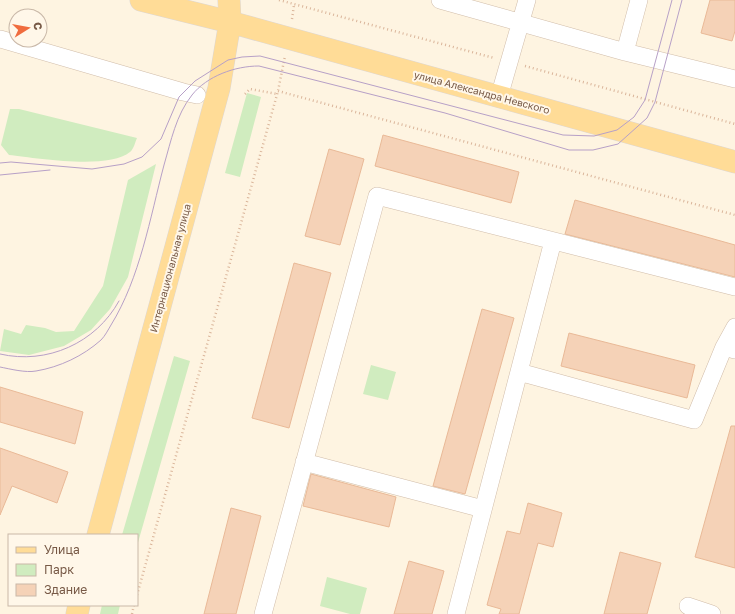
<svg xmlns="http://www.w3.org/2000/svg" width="735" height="614" font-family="'Golos Text',sans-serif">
<rect width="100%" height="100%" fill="#fef4e1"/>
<path fill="#d0ecbf" d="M247,93l14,4 -21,80 -15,-4z
M10,109h9l118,29c-2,4 -3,11 -7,14 -21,18 -94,6 -121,3l-8,-10z
M156,164l-28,113 -18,32 -19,21 -27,16 -35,9 -29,-4 4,-22 17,5 5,-9 19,3 11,4 18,-1 29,-45 25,-106z
M174,356l16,5 -53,185v-11h-15z
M371,365l25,7 -8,28 -25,-6z
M327,577l40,11 -7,26h-10l-30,-8z
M102,605h18l-2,9h-18z"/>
<path fill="#f5d2b7" stroke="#e9b997" d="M710,0h25v31l-3,10 -31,-8z
M383,135l136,37 -8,31 -136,-37z
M329,149l35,10 -24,86 -35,-9z
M575,200l160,45v32l-170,-43z
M294,263l37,10 -42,155 -37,-10z
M482,309l32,9 -49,176 -32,-8z
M569,333l126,32 -8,33 -126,-32z
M0,387l83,25 -8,32 -75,-22z
M731,426h4v142l-40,-11z
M0,448l68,24 -11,31 -45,-17 -12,29z
M311,474l85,23 -7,30 -86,-21z
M528,503l34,10 -9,34 -15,-4 -19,71h-20l2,-5 -14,-4 20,-74 13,3z
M231,508l30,8 -25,98h-32z
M620,552l41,11 -14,51h-43z
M409,561l35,10 -12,43h-38z"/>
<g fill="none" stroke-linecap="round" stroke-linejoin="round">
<defs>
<path id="minor" d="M440,0l185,52 110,27
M0,39l183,53 14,3
M625,52l14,-52
M499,97l28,-97
M735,350l-11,-3 11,-20
M519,372l175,48 30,-73
M304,462l179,47
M688,606l24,8
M263,614l114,-418 358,91
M456,614l97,-373"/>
<path id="major" d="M141,0l89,22 505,140
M98,535l121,-447 11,-66 -1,-22
M77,614l2,-9"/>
</defs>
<use href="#minor" stroke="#d1bdaa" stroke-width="18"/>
<use href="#major" stroke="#ded7d3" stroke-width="23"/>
<path stroke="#dab59a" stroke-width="2.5" stroke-dasharray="1 3" stroke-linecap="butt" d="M279,0l215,58
M292,19l2,-14
M525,66l210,58
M278,91l457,124
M245,94l5,-5 27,5
M137,595l141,-504 7,-35
M132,614l2,-9"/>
<use href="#minor" stroke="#fff" stroke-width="17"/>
<use href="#major" stroke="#ffdc97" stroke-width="22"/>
<path stroke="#b7a0c7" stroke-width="1" d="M0,163l11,-1 81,7 32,-5 18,-7 19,-18 18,-42 16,-16 33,-21 14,-3 18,-1 303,79 31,1 23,-6 17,-13 11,-17 27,-100
M0,175l50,-5
M0,354c47,11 96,-11 119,-53
M0,367c10,2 26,6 36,4 24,-4 47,-15 65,-31 4,-4 7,-10 10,-15 29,-47 39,-107 53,-160 7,-24 12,-50 28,-70 15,-19 43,-29 67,-29l186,47 124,37h24l25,-6 29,-26 8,-16 27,-102"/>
</g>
<g text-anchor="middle" stroke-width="4" stroke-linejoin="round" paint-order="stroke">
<g font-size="10" fill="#775946" stroke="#fff7e9">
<text transform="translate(482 92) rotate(15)" y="4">улица Александра Невского</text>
<text transform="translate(170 268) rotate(-75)" y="4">Интернациональная улица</text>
</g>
</g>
<rect x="8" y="534" width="130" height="72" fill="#fff7e9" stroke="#c9b8a8"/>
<rect x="16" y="547" width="20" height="6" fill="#ffdc97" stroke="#c9b8a8"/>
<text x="44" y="554" font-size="12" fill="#775946">Улица</text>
<rect x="16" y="564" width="20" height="12" fill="#d0ecbf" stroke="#c9b8a8"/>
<text x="44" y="574" font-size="12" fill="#775946">Парк</text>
<rect x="16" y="584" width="20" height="12" fill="#f5d2b7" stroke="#c9b8a8"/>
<text x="44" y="594" font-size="12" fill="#775946">Здание</text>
<g transform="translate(28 28) rotate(79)"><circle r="19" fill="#fff7e9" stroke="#c9b8a8"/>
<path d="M0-3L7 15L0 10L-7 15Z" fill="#f06c3e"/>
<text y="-6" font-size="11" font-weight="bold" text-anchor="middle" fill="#775946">С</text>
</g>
</svg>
